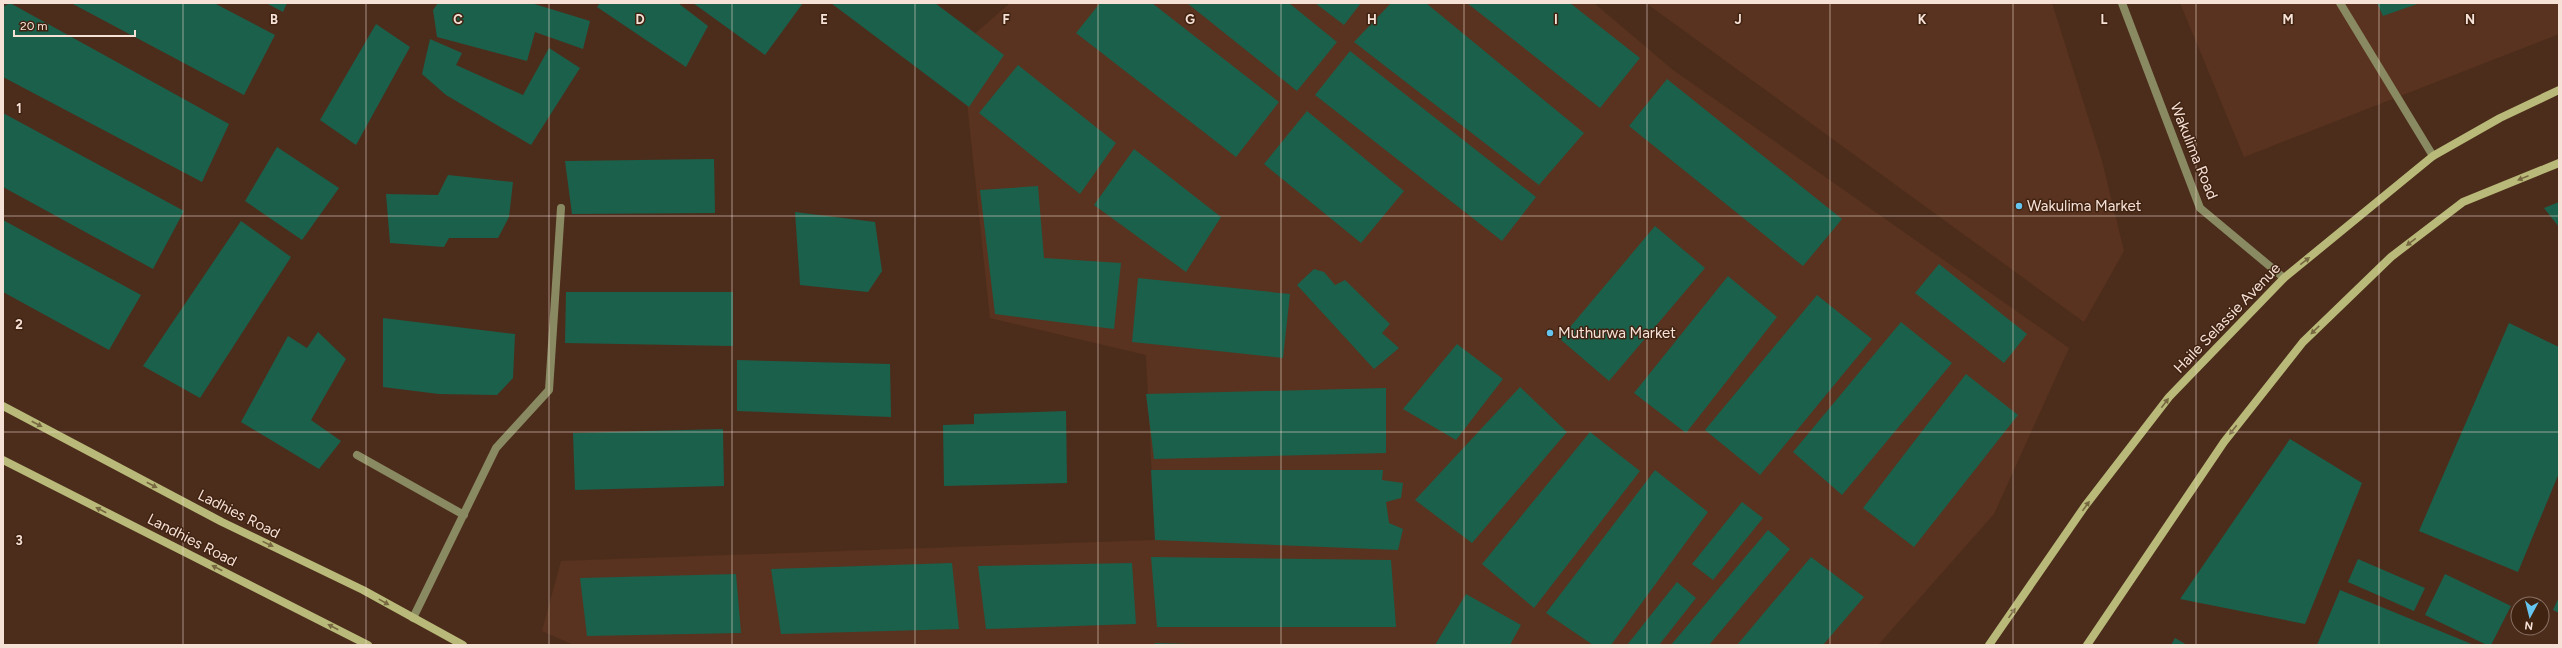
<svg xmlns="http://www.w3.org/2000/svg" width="2562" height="648" font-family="Figtree,sans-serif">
<rect width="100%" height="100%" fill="#4c2d1c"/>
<path fill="#59331f" d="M1010,3h584l79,67 396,278 -75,166 -116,131h-1304l-32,-14 19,-70 594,-21 -9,-185 -156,-37 -29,-272z
M1646,3h406l50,158 22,90 -40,71z
M2180,3h379v31l-315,123z"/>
<path fill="#1b604b" d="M10,3l219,121 -27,58 -199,-105v-70z
M71,3h143l61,32 -31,60z
M266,3h21l-4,9z
M438,3h93l59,18 -7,28 -48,-17 -8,29 -90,-24 -4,-27z
M600,3h78l30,23 -22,41 -89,-60z
M693,3h110l-38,52z
M831,3h104l69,52 -35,52z
M1100,3h52l127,99 -43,55 -160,-124z
M1187,3h102l48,39 -40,49z
M1315,3h46l-17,22z
M1391,3h35l158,130 -45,52 -185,-143z
M1467,3h103l70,55 -40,50z
M2377,3h43l-37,13z
M376,24l34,23 -54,98 -36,-25z
M430,39l32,14 -6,12 67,30 26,-47 31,20 -49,77 -85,-50 -24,-21z
M1350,51l186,146 -34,44 -187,-146z
M1018,65l98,78 -36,51 -101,-81z
M1667,79l175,140 -39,47 -174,-140z
M1307,111l97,80 -43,52 -97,-79z
M3,113l181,98 -31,58 -150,-82z
M277,147l62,41 -37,52 -57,-39z
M1134,149l87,68 -35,55 -92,-67z
M714,159l1,54 -143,1 -7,-53z
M448,175l65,7 -4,35 -11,21h-49l-5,9 -54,-4 -4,-49 52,1z
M1038,186l6,72 77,5 -7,66 -119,-15 -15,-124z
M2559,202v25l-15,-19z
M795,212l80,10 7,49 -14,21 -68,-7z
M3,220l138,75 -32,55 -106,-58z
M241,221l50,36 -91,141 -57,-32z
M1655,226l50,42 -96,113 -49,-42z
M1939,264l88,70 -23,29 -89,-70z
M1314,269l10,3 11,13 10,-5 45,44 -8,9 17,15 -25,21 -77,-84z
M1728,276l49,41 -91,116 -52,-40z
M1138,278l152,16 -7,64 -151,-16z
M566,292h167v54l-168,-3z
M1817,295l55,44 -112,136 -55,-45z
M383,318l132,16 -2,44 -16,17 -58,-1 -56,-7z
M1901,322l51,41 -110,132 -49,-43z
M2509,323l50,24v126l-41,99 -99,-41z
M318,332l28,27 -35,61 30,21 -22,28 -78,-47 47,-86 19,12z
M1457,344l46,35 -47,61 -53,-31z
M737,360l153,4 1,53 -154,-6z
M1966,374l52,41 -104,132 -51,-39z
M1520,387l47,45 -95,111 -57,-43z
M1386,388v65l-232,6 -8,-65z
M1066,411l1,72 -123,3 -1,-61 31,-1v-10z
M723,429l1,57 -149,4 -2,-57z
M1590,432l50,39 -106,137 -52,-44z
M2290,439l72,44 -57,141 -125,-25z
M1151,470h232l-1,10 21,3 -2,15 -15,4 3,21 14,6 -5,21 -243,-10z
M1655,470l53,42 -97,133h-18l-47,-32z
M1742,502l21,16 -50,62 -21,-16z
M1768,530l22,19 -81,96h-38z
M1151,557l240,3 5,67h-239z
M1811,557l53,40 -41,48h-86z
M2358,559l67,29 -11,23 -66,-29z
M952,563l7,66 -178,5 -10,-65z
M1132,563l4,61 -150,5 -8,-63z
M736,574l5,59 -154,3 -7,-58z
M2445,574l66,32 -20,39h-4l-62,-30z
M1677,582l19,16 -37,47h-32z
M2340,590l134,55h-157z
M1466,594l55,31 -11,20h-75z
M2559,597v16l-6,-3z
M2175,638l12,7h-16z
M1155,643l35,1v1h-35z"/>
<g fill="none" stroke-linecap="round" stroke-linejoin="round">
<path stroke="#898a62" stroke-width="8" d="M2122,3l78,205 84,70
M2340,3l93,153
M357,455l107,60
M413,618l83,-170 53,-58 12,-182"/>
<path stroke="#b9ba79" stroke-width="8" d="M3,406l219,116 141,68 100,55
M3,460l365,185
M1989,645l96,-139 84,-109 115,-119 149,-122 67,-38 59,-28
M2087,645l137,-203 79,-100 88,-85 72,-55 96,-39"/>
</g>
<defs><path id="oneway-solid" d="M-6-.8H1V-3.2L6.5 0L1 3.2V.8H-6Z"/></defs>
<g fill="#776740">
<use href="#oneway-solid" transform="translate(2523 178) rotate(158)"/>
<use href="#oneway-solid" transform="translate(2411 242) rotate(143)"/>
<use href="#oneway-solid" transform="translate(2305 261) rotate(-38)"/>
<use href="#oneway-solid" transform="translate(2315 330) rotate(136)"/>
<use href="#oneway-solid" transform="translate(2165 403) rotate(-53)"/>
<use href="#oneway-solid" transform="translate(37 424) rotate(28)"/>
<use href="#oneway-solid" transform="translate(2233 430) rotate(128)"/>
<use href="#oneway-solid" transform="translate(152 485) rotate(28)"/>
<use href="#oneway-solid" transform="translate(2086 506) rotate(-54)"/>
<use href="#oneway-solid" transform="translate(101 510) rotate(-153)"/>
<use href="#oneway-solid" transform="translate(268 544) rotate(26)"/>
<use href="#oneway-solid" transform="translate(217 568) rotate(-153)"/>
<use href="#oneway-solid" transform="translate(384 602) rotate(29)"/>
<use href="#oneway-solid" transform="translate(2012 613) rotate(-55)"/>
<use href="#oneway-solid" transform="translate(333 627) rotate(-152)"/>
</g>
<path fill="none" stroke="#f6e1d7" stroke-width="1" stroke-opacity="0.55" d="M183,3v642M366,3v642M549,3v642M732,3v642M915,3v642M1098,3v642M1281,3v642M1464,3v642M1647,3v642M1830,3v642M2013,3v642M2196,3v642M2379,3v642M3,216h2556M3,432h2556"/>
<g fill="#65c5ee" stroke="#412312" stroke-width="1.5">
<circle cx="2019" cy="206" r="4"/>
<circle cx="1550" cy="333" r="4"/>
</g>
<g text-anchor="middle" stroke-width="3" stroke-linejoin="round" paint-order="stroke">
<g font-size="15" fill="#f6e1d7" stroke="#412312">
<text transform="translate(2194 151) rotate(68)" y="5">Wakulima Road</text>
<text transform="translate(2227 318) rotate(-46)" y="5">Haile Selassie Avenue</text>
<text transform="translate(239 514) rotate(27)" y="5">Ladhies Road</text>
<text transform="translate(192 540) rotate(27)" y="5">Landhies Road</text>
</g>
<g font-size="15" fill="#f6e1d7" stroke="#412312" text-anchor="start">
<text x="2027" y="211">Wakulima Market</text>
<text x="1558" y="338">Muthurwa Market</text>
</g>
</g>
<g font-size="13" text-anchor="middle" font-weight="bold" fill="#f6e1d7" stroke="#412312" stroke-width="3" stroke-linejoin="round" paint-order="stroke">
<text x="274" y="24">B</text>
<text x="458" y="24">C</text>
<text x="640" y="24">D</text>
<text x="824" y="24">E</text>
<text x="1006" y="24">F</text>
<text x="1190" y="24">G</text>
<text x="1372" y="24">H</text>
<text x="1556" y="24">I</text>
<text x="1738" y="24">J</text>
<text x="1922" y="24">K</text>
<text x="2104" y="24">L</text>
<text x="2288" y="24">M</text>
<text x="2470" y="24">N</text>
<text x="19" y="113">1</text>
<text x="19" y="329">2</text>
<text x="19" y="545">3</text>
</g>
<rect width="2562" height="648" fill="none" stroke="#f6e1d7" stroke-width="8"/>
<g transform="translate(2530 616) rotate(187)"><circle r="19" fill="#412312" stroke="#896f61"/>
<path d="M0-3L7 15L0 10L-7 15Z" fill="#65c5ee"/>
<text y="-6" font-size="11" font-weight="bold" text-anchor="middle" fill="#f6e1d7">N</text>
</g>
<path d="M14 30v6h121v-6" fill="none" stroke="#f6e1d7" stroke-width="2"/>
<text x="20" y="30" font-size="12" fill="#f6e1d7" stroke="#412312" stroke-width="3" paint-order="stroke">20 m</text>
</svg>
